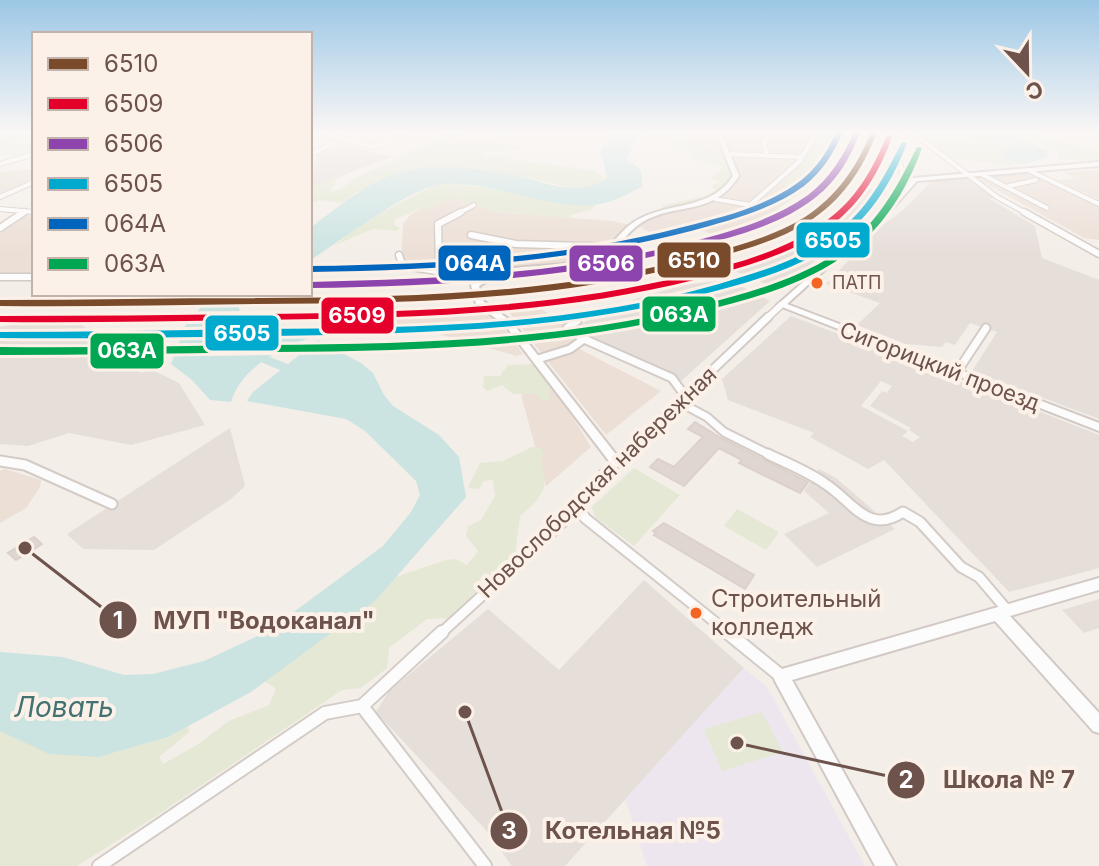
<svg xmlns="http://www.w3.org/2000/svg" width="1099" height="866" font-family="Inter,sans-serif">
<rect width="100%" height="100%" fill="#f4eee8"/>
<path fill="#ecdfd6" d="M819,132l-9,25 -26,30 -20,15 22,9 -67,27 -23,-11 -41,8 -17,-9 19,-10 58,-14 23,-23 -5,-22 -19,-1 -31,-13 -7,-9z
M34,169v12l-34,15v-24z
M1099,170v30l-42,-20 19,-1 -12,-7z
M1029,173l70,34v33l-15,-2 -112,-62z
M449,197l46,15 118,9 18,4 -15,22 -46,15 -80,7 -12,8 -77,-10 2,-43 8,-10 13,-7 5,1z
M26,215h8v59l-34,-1v-41z
M536,305l49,36 -8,7 84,43 -55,44 -97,-123z
M479,306l19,14 25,34 -6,2 -89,-25h-38l-4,-8 5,-14z
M553,385l38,62 -45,39 -25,-91z
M5,469l36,11 -1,7 -14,21 -26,15v-52z"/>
<path fill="#e6ded9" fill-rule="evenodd" d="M345,144l46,13 -81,31v-20l5,-2 1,-11z
M963,176l32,21 -5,2 45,27 7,32 57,22v139l-127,-48 25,-39 -27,-9 -15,22 -9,-3 -4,5 -36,-3 -49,-19 23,-22 -54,-19 28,-29 5,-1 -3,-1 27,-28 19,-14 32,-32z
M867,188l20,5 -105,98 -54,-23 43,-13 50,-27 18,-12z
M729,280l41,21 -89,80 -91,-43 -14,-11 32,-18 37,-13 37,-11z
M59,316l25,10 9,14 -4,6 9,7 40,11 2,9 12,-3 27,13 26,42 -74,20 -62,-12 -41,13 -28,-2v-117z
M791,316l148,56 87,39 2,-4 71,28v133l-90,24 -125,-132 -16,9 -58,-32 4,-4 -86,-33 -6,-21zM881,381l11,5 -5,7 -5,-2 -12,15 41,22 -2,2 11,7 -7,5 -11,-6 6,-5 -47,-25z
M230,428l15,58 -14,13 -77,51 -71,-1 -16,-15z
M819,469l17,9 59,51 -78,38 -33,-33 45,-21 -25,-22z
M644,580l100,88 -179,198h-53l-28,-38 -108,-116 13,-21 99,-82 71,61z
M1099,599v29l-15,5 -22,-23z"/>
<path fill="#eee6ef" d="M744,668l23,19 98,179h-218l-22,-67z"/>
<path fill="#e4e8d4" d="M452,132h12l-14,10 61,1 14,5 -42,5v4l23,-1 7,4 83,11 9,8 -11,9 -17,1 -68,-15 -152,18 -15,11 -22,-3 -10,4v-16l25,-10 2,1 -7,13 11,-3 13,-10z
M686,132l-6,2c12,14 28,22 46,23l8,18 -22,22 -46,13 -5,-4 49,-11 5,-6 -5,-3 10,-4 -10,-4 14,-11 -31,-8v-5l-43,-20z
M819,132h17c-14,46 -18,49 -57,76l-16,-5c28,-21 44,-38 56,-71z
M934,132l-4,3 13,1 11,-4c20,9 41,4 62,11l2,5 -14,9 21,7 -17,1 -56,-7 -34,-25z
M0,133h34v17l-17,6 -17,-2z
M1028,133l71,19v8l-13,2 -28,-4 1,-6 -44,-19z
M443,184c53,1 102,19 155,19l-7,7 -21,5v3l-75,-6 -46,-15 -20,12 -5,-2 -30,13v5l6,3 -3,3 -24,-2 -38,16 32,-25 66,-34z
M537,364l13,19 -1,17 -8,1 -5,-7h-23l-11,-9 -15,6 -4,-4 1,-11h16l8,-11z
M532,447l9,1 3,7 -4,7c12,26 -1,38 -20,54l-5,39 -67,63 -21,1 -38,29 -2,20 -26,20 -19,2 -186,126 -79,50h-77v-135l99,26 69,-20 20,-11 1,6 -30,25 4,7 34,-19 32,-24 40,-16 7,-16 -11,-8 111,-81 20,-23 50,-17 10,-1 11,6 11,-14 -12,-15 2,-10 13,-6 14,-24 -2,-16 -9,1 -5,8 -11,-1 12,-25 23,-2z
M634,468l46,27 -46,51 -38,-28 -4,-11z
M737,509l42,23 -13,18 -42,-24z
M762,712l21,40 -61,19 -18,-42z"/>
<path fill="#cbe4e2" d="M621,132h26l-11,5 -9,23c14,8 16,10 15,27 -11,5 -23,12 -34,15 -49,14 -113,-22 -165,-18 -34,3 -101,57 -133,76v-32c32,-24 65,-53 106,-59 29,-4 63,0 92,5 33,5 69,27 99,4l-7,-28 11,-13z
M1008,132l42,20 -3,5 -22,7 -21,-6 -3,-8 17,-2 -2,-5c-21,-7 -42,-2 -62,-11z
M212,294h38l-11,13 2,14c23,6 54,-1 72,16 -31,9 -73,32 -82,65l-21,-2 -18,-20 -21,-16 14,-38z
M318,340l43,23 12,10 11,22 9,11 46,29 20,22 7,40 -90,103 -125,92 -83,45 -69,20 -50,-3 -49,-23v-79l63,5 61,18 29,-1 51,-13 64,-30 115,-85 28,-34 9,-17 -4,-14 -51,-50 -19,-12 -99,-18 6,-9z"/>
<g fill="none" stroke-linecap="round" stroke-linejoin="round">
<path stroke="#cbe4e2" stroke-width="2" d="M0,141l32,-8"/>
<path fill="#cbe4e2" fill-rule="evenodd" d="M250,349l55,22 2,3 -6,4 -4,-1 -51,-21 -2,-3 2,-3z"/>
</g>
<path fill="#e0d6d1" stroke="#dcd0cb" stroke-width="2" d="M695,422l26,16 87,44 -8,11 -61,-30 3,-3 -23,-12 -35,38 -34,-19 8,-8 16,8 29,-30 -15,-8z
M664,523l90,52 -9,14 -91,-54 2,-2 -3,-2z
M34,537l8,7 -26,16 -8,-7z"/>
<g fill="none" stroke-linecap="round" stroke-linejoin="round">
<defs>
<path id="street-far4" d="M318,132l56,15 26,-9
M912,132l85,65 31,17
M886,137l-2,6c17,10 19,23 17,42l6,3
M727,154l75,3
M310,155l31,-16
M767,155l-3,-11 5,-12
M0,164l34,-10
M1028,170l71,34
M981,174l66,34
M1009,186l27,-6
M0,197l34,-15
M715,199l35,6 49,-43 18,-30
M0,209l34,3
M21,214l3,-2
M457,214l17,-9"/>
<path id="street-far3" d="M1024,212l75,42
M0,228l24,-16
M471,235l45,9 101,3
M399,255l3,9 9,3 72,11
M442,269l-3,-5 -1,-40 23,-12
M0,277h34
M766,319l15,-14"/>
<path id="street-far2" d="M584,339l88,39 13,18
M538,359l32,-10 14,-10 -17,-11 10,-7
M957,372l29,-44
M679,402l28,15 17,15 48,24
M622,456l146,-139"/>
<path id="street-far1" d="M768,454c18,9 39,17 56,29 28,17 43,53 79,29l17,10 41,45 18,10 28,33
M0,461l25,4 87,39
M579,507l6,11 145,116
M440,634l139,-127 3,-11 42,-42"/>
<path id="street" d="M727,632l54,44
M362,706l123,160
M99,866l226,-153 37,-7 80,-74"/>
<path id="secondary" d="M716,132h5l18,44c-27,42 -63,25 -98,47 -21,14 -25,34 -53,41 -36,10 -76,1 -109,22l4,15 28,20 111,141 -2,3h-8l-107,-140 -29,-21 -5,-19c30,-25 76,-15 112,-24 30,-8 34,-32 58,-43 32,-16 71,-9 92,-42z
M1099,162v4l-182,15 -25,28 -105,95 312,119v8l-322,-126 111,-98 25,-29z
M1099,578v12l-89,26 89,97v20l-6,-2 -98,-110 -203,59 104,186h-21l-100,-185 -2,-5 2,-5z"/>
</defs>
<use href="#street-far4" stroke="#d3cbc6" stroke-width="6"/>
<use href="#street-far3" stroke="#d3cbc6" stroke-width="9"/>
<use href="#street-far2" stroke="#d3cbc6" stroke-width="11"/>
<use href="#street-far1" stroke="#d3cbc6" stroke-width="13"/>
<use href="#street" stroke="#d3cbc6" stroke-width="16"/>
<use href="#secondary" stroke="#d2c9c5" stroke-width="4"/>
<use href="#street-far4" stroke="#fdfcfc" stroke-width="4"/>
<use href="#street-far3" stroke="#fdfcfc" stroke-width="6"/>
<use href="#street-far2" stroke="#fdfcfc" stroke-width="7"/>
<use href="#street-far1" stroke="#fdfcfc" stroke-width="9"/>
<use href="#street" stroke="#fdfcfc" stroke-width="12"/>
<use href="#secondary" fill="#fdfcfc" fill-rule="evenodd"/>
<defs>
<path id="rail-1" d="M871,132h6c-14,37 -35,69 -69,90 -37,23 -83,33 -125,44 -140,36 -284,37 -428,38 -85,1 -170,3 -255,2v-6c87,0 173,-2 260,-2 141,-1 283,-3 420,-37 42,-11 88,-21 125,-44 32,-21 52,-50 66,-85z"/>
<path id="rail-2" d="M889,135l3,2c-12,34 -31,66 -60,88 -39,29 -88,42 -134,54 -146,37 -294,39 -444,41 -85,1 -169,3 -254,2v-6c85,0 170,-1 254,-2 148,-2 295,-4 439,-40 47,-11 96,-25 134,-54 29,-21 46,-51 59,-83z"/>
<path id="rail-3" d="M854,132h6c-9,25 -23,49 -44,65 -35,28 -82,40 -124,50 -125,33 -253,39 -382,41v-6c128,-3 255,-8 380,-40 40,-10 83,-22 118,-47 21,-16 35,-38 46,-63z"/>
<path id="rail-4" d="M902,142l5,1c-16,42 -40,79 -78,104 -41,26 -90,38 -136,50 -138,34 -279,37 -421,39 -91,1 -181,3 -272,2v-6c85,0 170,-2 255,-3 155,-1 313,-2 464,-45 40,-12 82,-24 116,-50 33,-25 49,-57 67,-92z"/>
<path id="rail-5" d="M836,132h7c-9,21 -21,40 -39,54 -33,24 -74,34 -113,45 -125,32 -252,39 -381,41v-6c126,-2 251,-7 373,-39 39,-10 79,-19 113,-43 19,-13 31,-31 40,-52z"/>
<path id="rail-6" d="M917,147l5,1c-16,44 -41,84 -81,110 -41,28 -93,42 -141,54 -140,35 -283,39 -427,40 -91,1 -182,3 -273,3v-8c89,1 177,-1 266,-2 145,-1 291,-4 432,-39 46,-12 95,-25 136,-51 41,-27 62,-65 83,-108z"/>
</defs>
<use href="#rail-1" stroke="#fcf1e8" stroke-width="6"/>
<use href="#rail-2" stroke="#fcf1e8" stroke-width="6"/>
<use href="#rail-3" stroke="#fcf1e8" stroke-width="6"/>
<use href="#rail-4" stroke="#fcf1e8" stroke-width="6"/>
<use href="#rail-5" stroke="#fcf1e8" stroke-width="6"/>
<use href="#rail-6" stroke="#fcf1e8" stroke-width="6"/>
<use href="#rail-1" fill="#7a4b2a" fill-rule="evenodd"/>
<use href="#rail-2" fill="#e4002b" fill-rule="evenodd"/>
<use href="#rail-3" fill="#8e44ad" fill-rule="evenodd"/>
<use href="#rail-4" fill="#00a9ce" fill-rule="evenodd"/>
<use href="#rail-5" fill="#0065bd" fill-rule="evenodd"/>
<use href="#rail-6" fill="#00a651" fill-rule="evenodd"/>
</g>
<linearGradient id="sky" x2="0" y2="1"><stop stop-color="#9cc7e6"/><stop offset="0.52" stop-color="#faf7f5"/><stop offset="1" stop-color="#faf7f5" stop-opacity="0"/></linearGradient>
<rect width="1099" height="254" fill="url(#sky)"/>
<g fill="#f26522" stroke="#fcf1e8" stroke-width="3">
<circle cx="817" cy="283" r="7"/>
<circle cx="696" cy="613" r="7"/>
</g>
<g text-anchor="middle" stroke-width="8" stroke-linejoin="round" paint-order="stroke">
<g font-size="18" fill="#6d534c" stroke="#fcf1e8" text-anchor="start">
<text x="832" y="289">ПАТП</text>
</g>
<g font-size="22" fill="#6d534c" stroke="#fcf1e8">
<text transform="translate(940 366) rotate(21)" y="8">Сигорицкий проезд</text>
<text transform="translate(597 482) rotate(-44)" y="8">Новослободская набережная</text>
</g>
<g font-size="24" fill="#6d534c" stroke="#fcf1e8" text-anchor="start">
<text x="711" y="607">Строительный<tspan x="711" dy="28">колледж</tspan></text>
</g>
<g font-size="28" font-style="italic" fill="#427272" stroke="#fcf1e8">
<text x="64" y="717">Ловать</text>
</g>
</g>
<path fill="none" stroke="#6d534c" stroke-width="3" d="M25 548L118 620M737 743L906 780M465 712L509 831"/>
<g fill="#6d534c" stroke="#fcf1e8" stroke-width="3">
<circle cx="25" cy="548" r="8"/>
<circle cx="737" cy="743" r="8"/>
<circle cx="465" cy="712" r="8"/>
<circle cx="118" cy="620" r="20"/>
<circle cx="906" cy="780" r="20"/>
<circle cx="509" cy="831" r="20"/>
</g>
<g font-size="24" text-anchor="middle" font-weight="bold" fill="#fff">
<text x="118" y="629">1</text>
<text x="906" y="788">2</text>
<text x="509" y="839">3</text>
</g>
<g font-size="24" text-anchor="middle" font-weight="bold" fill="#6d534c" stroke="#fcf1e8" stroke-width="8" stroke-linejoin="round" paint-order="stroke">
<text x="264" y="629">МУП "Водоканал"</text>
<text x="1009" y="788">Школа № 7</text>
<text x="633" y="839">Котельная №5</text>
</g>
<g stroke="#fcf1e8" stroke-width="3">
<rect x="795" y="221" width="76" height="38" rx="8" fill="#00a9ce"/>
<rect x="656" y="241" width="76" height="38" rx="8" fill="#7a4b2a"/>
<rect x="437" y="244" width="75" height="38" rx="8" fill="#0065bd"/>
<rect x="568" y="244" width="76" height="39" rx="8" fill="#8e44ad"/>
<rect x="641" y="295" width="76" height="38" rx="8" fill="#00a651"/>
<rect x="320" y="296" width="75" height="39" rx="8" fill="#e4002b"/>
<rect x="204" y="314" width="76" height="38" rx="8" fill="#00a9ce"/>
<rect x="89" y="332" width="76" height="38" rx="8" fill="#00a651"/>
</g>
<g font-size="22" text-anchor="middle" font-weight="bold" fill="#fff">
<text x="833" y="248">6505</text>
<text x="694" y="268">6510</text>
<text x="475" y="271">064А</text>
<text x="606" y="271">6506</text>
<text x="679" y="322">063А</text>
<text x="357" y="323">6509</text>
<text x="242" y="341">6505</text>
<text x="127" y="358">063А</text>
</g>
<rect x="32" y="32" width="280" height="264" fill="#fcf1e8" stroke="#c3b2aa" stroke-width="2"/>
<rect x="48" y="58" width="40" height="12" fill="#7a4b2a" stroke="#c3b2aa" stroke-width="2"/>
<text x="104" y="72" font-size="24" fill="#6d534c">6510</text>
<rect x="48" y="98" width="40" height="12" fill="#e4002b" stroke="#c3b2aa" stroke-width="2"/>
<text x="104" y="112" font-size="24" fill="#6d534c">6509</text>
<rect x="48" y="138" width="40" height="12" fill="#8e44ad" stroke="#c3b2aa" stroke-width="2"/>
<text x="104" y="152" font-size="24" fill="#6d534c">6506</text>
<rect x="48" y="178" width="40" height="12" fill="#00a9ce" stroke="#c3b2aa" stroke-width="2"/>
<text x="104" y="192" font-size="24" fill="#6d534c">6505</text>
<rect x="48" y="218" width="40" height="12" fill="#0065bd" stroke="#c3b2aa" stroke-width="2"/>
<text x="104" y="232" font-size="24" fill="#6d534c">064А</text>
<rect x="48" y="258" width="40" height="12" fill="#00a651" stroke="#c3b2aa" stroke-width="2"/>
<text x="104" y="272" font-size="24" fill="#6d534c">063А</text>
<g transform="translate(1027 72) rotate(158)" stroke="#fcf1e8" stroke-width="6" paint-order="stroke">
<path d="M0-6L14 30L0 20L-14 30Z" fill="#6d534c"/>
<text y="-12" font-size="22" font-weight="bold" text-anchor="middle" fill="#6d534c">С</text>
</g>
</svg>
